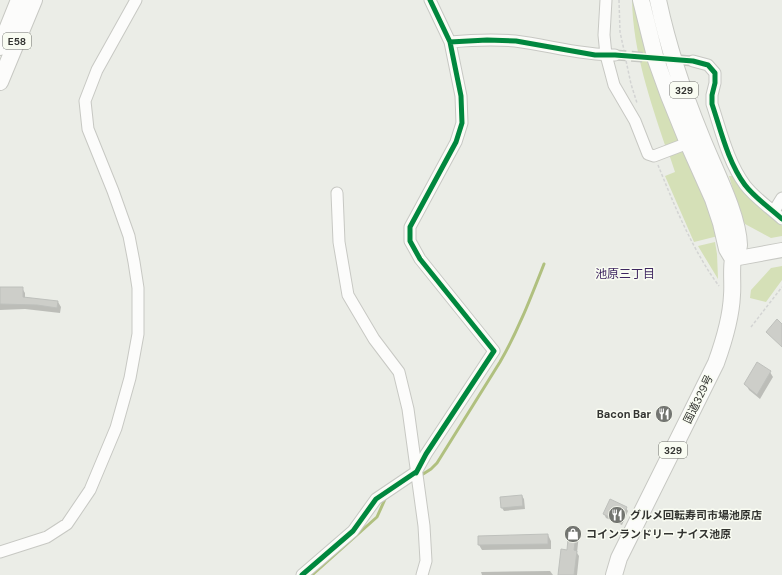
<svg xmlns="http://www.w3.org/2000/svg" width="782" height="575" font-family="'DM Sans','Noto Sans JP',sans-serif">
<rect width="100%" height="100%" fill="#ebede7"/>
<path fill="#d5e0b7" d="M632,0h3l16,69 7,21 23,53 -15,5c-16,-48 -33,-97 -34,-148z
M682,149l22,48 14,39 -24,6 -29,-66 10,-4 -6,-18z
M729,176h4l49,50v10l-11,2 -26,-14 -3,-5z
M715,242l2,12 1,25 -20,-33z
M782,266v14l-16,22 -16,-4 1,-8 20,-22z"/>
<path fill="#0003" d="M0,288h22l3,5v5l33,4 3,5 -1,6 -35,-4 -25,1z
M770,372l3,5 -13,22 -11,-9 -3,-6z
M522,496l2,3 1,10 -21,2 -2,-3z
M626,508l2,3 -6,14 -16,-7 -2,-4z
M576,530l3,4 -2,19 2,3 -2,19h-18z
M548,535l3,6v8l-69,1 -3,-5z
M550,571l3,4h-71l-1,-3z"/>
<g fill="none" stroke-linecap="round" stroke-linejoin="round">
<path stroke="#b0c07f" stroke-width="3" d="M420,476l11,-7 6,-6 63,-101c18,-31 31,-65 44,-98
M312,575l65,-58 9,-20"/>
</g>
<path fill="#cdcec9" stroke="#bec0bc" d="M0,287h23v10l35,4 -1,7 -20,-3 -37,-1z
M777,319l5,5v23l-16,-15z
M757,362l14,9 -14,24 -13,-11z
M522,495l1,11 -22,2 -1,-11z
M610,499l17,8 -7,15 -17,-8z
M569,528l8,1 -3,21 3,1 -3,24h-16l3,-26 6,1z
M548,534v10l-70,1v-9z"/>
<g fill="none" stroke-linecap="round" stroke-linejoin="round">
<path stroke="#c6c8c3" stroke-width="11" stroke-dasharray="11 5.5" stroke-linecap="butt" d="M615,55l78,6"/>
<defs>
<path id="minor" d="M606,0l-2,35 2,20 8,30 21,36 13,33 6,2 34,-13
M450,42c22,-2 43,-3 65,-1 33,4 65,14 100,14
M693,61l15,4 7,8v10l-3,12v9c9,27 16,58 33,81 10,13 25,23 37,34
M337,193l2,49 9,53 26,44 25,33 9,37 16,117 2,35 -4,14
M774,211l8,-13
M0,552l47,-15 20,-13 23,-34 26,-62 14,-50 8,-44v-46l-4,-26 -5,-26 -16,-45 -25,-62 -3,-28 12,-31 39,-70
M302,575l51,-44 23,-32 40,-27 10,-18 68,-103 -74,-92 -10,-18v-14l46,-85 6,-19 -1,-27 -11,-54 -20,-42"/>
<path id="major" d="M733,259l49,-9"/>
<path id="highway" d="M641,0l15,60 13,36 19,47 25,56 8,24 6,26 6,10
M0,47l19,-47
M0,82l34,-82
M614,575l5,-17 97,-195c8,-22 15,-44 16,-68 1,-10 -1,-26 1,-36 2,-5 6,-9 6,-14 -1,-32 -26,-78 -38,-109 -18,-44 -33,-89 -43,-136"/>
</defs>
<use href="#minor" stroke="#c7c8c3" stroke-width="13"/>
<use href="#major" stroke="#c7c8c3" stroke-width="16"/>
<use href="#highway" stroke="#c7c8c3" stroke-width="18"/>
<path stroke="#d3d4d3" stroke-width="1.5" stroke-dasharray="3 2" stroke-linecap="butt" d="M619,0l1,32 4,18
M625,56l6,28 6,19
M658,165c16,40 35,86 61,121
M751,327l31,-40"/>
<use href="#minor" stroke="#fcfcfb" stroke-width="11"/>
<use href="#major" stroke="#fcfcfb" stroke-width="14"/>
<use href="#highway" stroke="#fcfcfb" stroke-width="16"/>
<defs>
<path id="cycleway" d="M450,42l37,-2 29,1 79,14h20l78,6 15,4 7,8v10l-3,12v9c9,27 16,58 33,81 10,13 25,23 37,34
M416,473l10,-19 68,-103 -74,-92 -10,-18v-14l46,-85 6,-19 -1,-27 -11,-54 -20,-42
M302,575l51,-44 23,-32 40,-27"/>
</defs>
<use href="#cycleway" stroke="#f9fcf2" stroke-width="8"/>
<use href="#cycleway" stroke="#00873e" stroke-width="5"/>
</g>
<defs>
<symbol id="restaurant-disc" viewBox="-11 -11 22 22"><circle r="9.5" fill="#737571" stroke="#f9fcf2"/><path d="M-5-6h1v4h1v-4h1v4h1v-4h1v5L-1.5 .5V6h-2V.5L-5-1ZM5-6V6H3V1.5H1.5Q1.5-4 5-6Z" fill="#fff"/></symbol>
<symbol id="shop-disc" viewBox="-11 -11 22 22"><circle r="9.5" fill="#737571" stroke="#f9fcf2"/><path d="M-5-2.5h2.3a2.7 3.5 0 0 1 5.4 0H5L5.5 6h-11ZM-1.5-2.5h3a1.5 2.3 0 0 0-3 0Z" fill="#fff"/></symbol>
</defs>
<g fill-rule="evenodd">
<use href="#restaurant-disc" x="654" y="404" width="20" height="20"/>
<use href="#restaurant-disc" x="607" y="505" width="20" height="20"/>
<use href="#shop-disc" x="563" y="524" width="20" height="20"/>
</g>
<g text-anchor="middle" stroke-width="3" stroke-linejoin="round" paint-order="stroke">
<g fill="#f9fcf2" stroke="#6e706b" stroke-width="1">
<rect x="3" y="33" width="28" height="16" rx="3"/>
<rect x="670" y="82" width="28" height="16" rx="3"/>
<rect x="659" y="442" width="28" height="16" rx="3"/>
</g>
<g font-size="10" font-weight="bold" fill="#333431">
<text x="17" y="45">E58</text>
<text x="684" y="94">329</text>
<text x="673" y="454">329</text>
</g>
<g font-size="11" fill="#333431" stroke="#f9fcf2">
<text transform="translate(698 399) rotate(-64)" y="4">国道329号</text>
</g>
<g font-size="11" font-weight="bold" fill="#333431" stroke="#f9fcf2" text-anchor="start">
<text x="651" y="418" text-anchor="end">Bacon Bar</text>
<text x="630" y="519">グルメ回転寿司市場池原店</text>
<text x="586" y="538">コインランドリー ナイス池原</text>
</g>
<g font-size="12" fill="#3f2761" stroke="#f9fcf2">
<text x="625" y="278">池原三丁目</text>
</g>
</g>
</svg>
